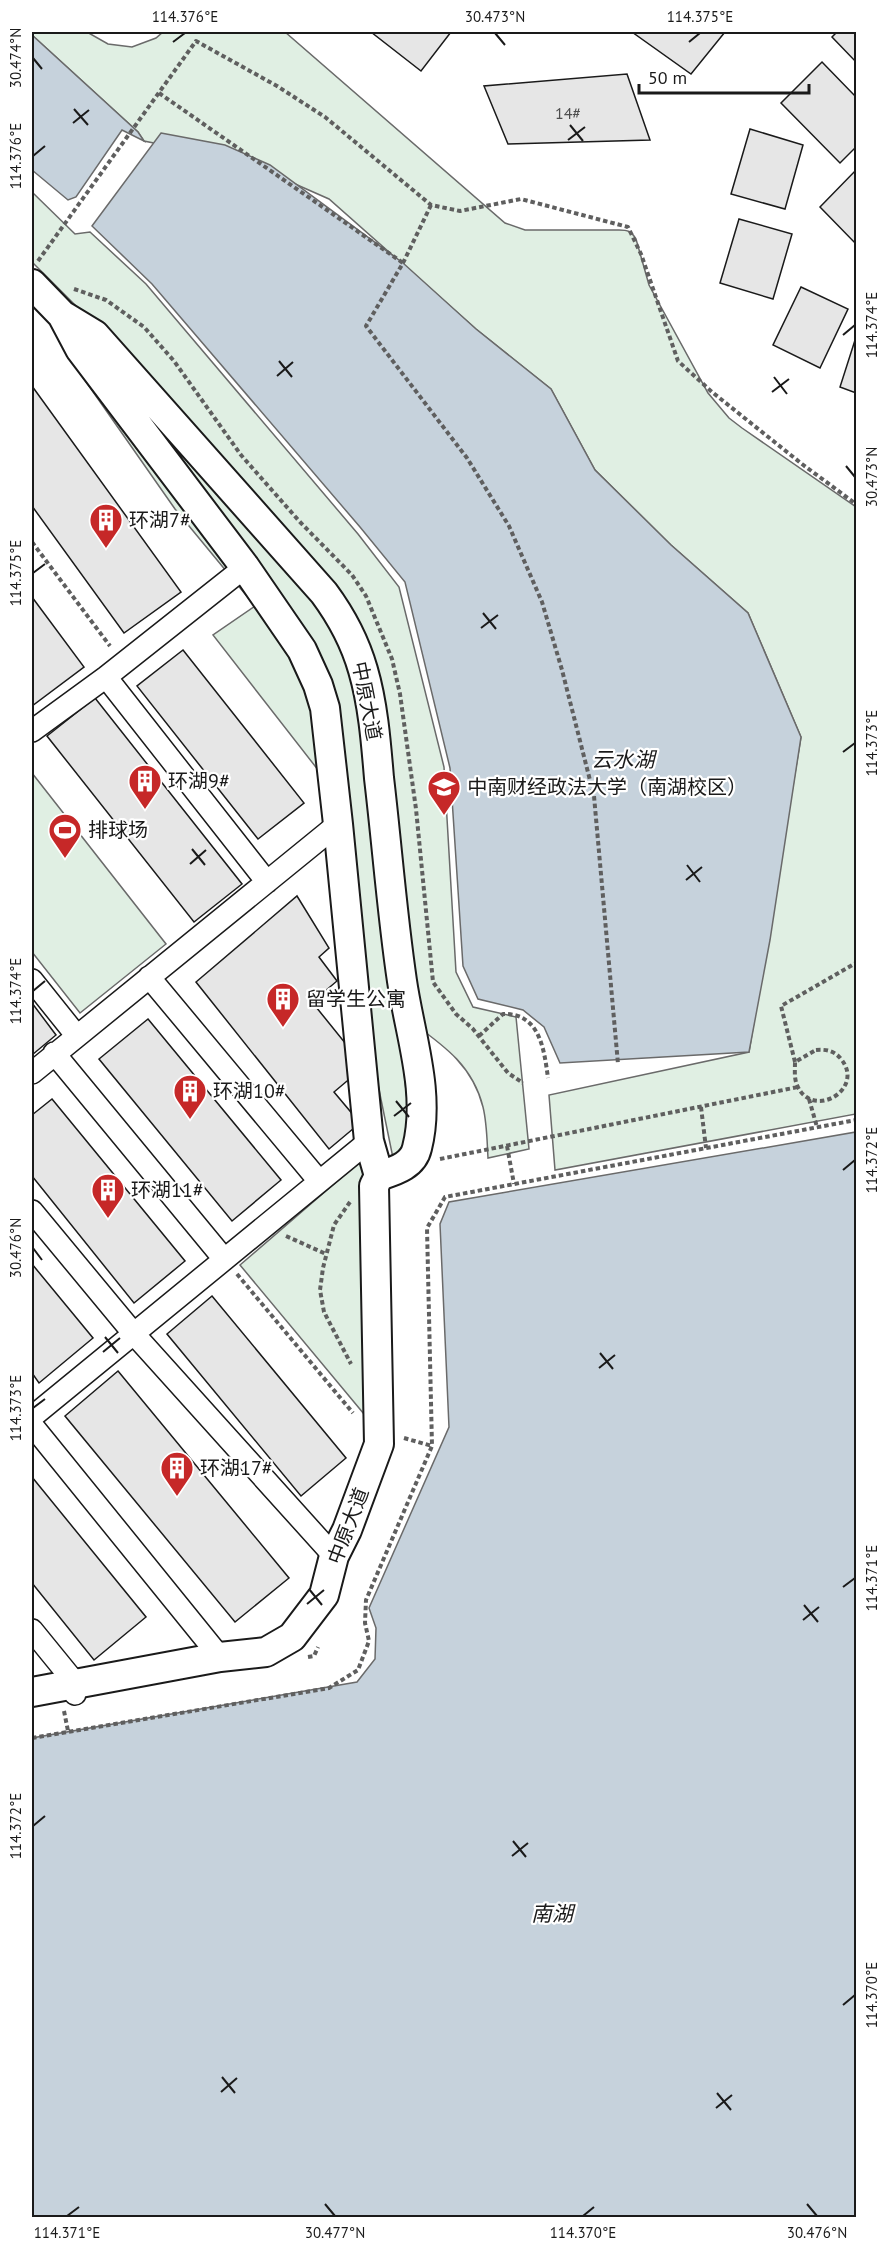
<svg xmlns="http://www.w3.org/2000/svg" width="888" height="2249" font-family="'PT Sans','Noto Sans SC',sans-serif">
<rect width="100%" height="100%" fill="#fff"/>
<path fill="#e0efe3" stroke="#6a6a6a" stroke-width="1.5" d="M32,32h55l21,12 24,3 24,-9 7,-6h122l220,191 20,7h94c9,0 12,1 17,9l13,46 59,108 21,25 13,10 114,79v607l-301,56 -6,-75 200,-43 52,-315 -53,-124 -77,-68 -76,-75 -44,-81 -75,-60 -147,-130 -86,-38 -99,-20 -6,-9 -106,-97z
M32,192l43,42 15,-2 56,52 212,250 41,53 45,180 12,205 17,35 43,10 13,132 -41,9c-1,-17 -1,-35 -5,-51 -10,-40 -37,-60 -69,-83l-45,-360 -282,-347 -55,-55z
M114,361l224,265 24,70 49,439 -18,23 -26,-127 -45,-256 -109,-140 42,-29 -80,-97 -100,-143z
M32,773l134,171 -86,69 -48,-61z
M364,1158l10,268 -134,-161z"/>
<path fill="#c6d2dc" stroke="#6a6a6a" stroke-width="1.5" d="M32,35l106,97 6,9 -22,-11 -46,67 -8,3 -36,-30z
M161,133l64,12 45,20 133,98 73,66 75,60 44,81 76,75 77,68 53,124 -31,203 -21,112 -189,11 -16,-36 -21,-17 -45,-11 -15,-33 -13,-198 -45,-186 -45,-55 -208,-243 -60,-58z
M856,1132v1085h-824v-479l325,-56 18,-23 1,-31 -7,-20 80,-181 -9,-203 9,-22z"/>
<path fill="#e6e6e6" stroke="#1a1a1a" stroke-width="1.5" d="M371,32h80l-30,39z
M632,32h93l-34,42z
M837,32h19v30l-24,-25z
M822,62l34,35v50l-16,16 -59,-60z
M627,74l23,66 -142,4 -24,-58z
M750,129l53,16 -18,64 -54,-15z
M856,170v74l-36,-37z
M739,219l53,15 -19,65 -53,-16z
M801,287l47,22 -28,59 -47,-23z
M856,337v56l-16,-6z
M32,386l149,206 -57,41 -92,-127z
M32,597l52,70 -52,39z
M183,650l121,153 -46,36 -121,-153z
M95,698l147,186 -48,38 -147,-186z
M297,896l32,52 -10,9 18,24 -25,21 42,52 -1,22 -19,16 26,31 -31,26 -133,-167z
M32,1003l24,32 -24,20z
M148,1019l133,161 -49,41 -133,-162z
M52,1099l133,162 -51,42 -102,-127v-61z
M32,1264l61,74 -54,45 -7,-10z
M212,1296l134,162 -45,38 -134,-162z
M118,1371l171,207 -54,44 -170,-206z
M32,1477l114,140 -52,43 -62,-77z"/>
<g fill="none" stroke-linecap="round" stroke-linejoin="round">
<defs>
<path id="minor" d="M106,677l161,205
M32,731l74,-54 139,-110
M149,977l170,204
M32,980l44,55
M54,1053l170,206
M32,1073l306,-249
M32,1211l102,123 200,222
M32,1417l337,-276
M32,1425l188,232
M32,1630l44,54 -1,10"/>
<path id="secondary" d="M32,284l30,31 33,20 229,258c17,23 31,49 39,77 10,34 13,72 16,108 8,67 13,136 23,203 8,55 29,112 15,167 -4,18 -23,23 -38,28
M32,1692l188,-35 46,-5 26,-15 32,-42 10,-39 13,-26 32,-86 -5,-258 5,-10 -10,-35 -31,-317 -13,-116 -7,-23 -16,-35 -57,-83 -165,-218 -18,-34"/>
</defs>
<use href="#minor" stroke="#1a1a1a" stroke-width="24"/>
<use href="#secondary" stroke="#1a1a1a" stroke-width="32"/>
<path stroke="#5f5f5f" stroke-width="4" stroke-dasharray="4.5 3" stroke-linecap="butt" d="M159,93l244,170
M431,205l-28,58 -37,63 101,132 42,68 33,76 20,68 32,126 24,268
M38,261l158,-220 81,45 48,31 106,88 29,6 61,-12 107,28 13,27 37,107 34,31 90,72 54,40
M74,289l32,11 38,27 30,34 67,94 59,67 52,53 14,21 26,63 8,35 16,115 17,173 23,32 17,15 35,44 15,10
M32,542l78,104
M479,1036l24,-22c37,-1 41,35 45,64
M816,1050c10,-1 19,1 25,9 25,30 -29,62 -44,26 -3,-7 -2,-15 -2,-23z
M795,1062l-14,-56 75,-43
M809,1099l8,28
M701,1107l5,41
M507,1146l7,38
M440,1159l358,-72
M350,1202l-16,23 -11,43 -3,22 4,22 27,52
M286,1236l40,18
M237,1274l116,139
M404,1438l28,8
M308,1657l6,-1 4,-9
M64,1711l4,20
M32,1738l297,-50 29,-18 11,-29 -4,-18 1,-23 66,-154 -5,-218 18,-31 411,-77"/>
<use href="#minor" stroke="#fff" stroke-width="21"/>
<use href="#secondary" stroke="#fff" stroke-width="28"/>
</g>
<path fill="none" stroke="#1a1a1a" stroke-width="2" d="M495,33l10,12M173,42l12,-9M689,42l11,-9M33,58l9,11M74,109l14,16M73,123l16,-13M570,125l13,16M568,140l17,-13M33,156l12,-10M843,335l12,-10M279,361l13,16M277,376l16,-14M774,377l13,17M772,392l17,-13M846,466l9,11M33,573l12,-9M483,613l13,16M481,628l17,-13M843,752l12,-9M192,849l13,16M190,864l16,-14M687,865l13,17M686,880l16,-13M33,991l12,-10M396,1101l13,16M394,1116l17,-13M843,1170l12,-10M33,1248l9,12M105,1337l13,16M103,1352l17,-14M600,1353l13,16M599,1368l16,-13M33,1408l12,-9M843,1587l12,-9M309,1589l13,16M307,1604l17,-14M804,1605l14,17M803,1620l16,-13M33,1826l12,-10M513,1841l13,16M512,1856l16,-13M843,2005l12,-10M222,2077l13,16M221,2092l16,-14M717,2093l14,17M716,2108l16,-13M325,2204l10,12M807,2204l10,12M67,2216l12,-9M583,2216l11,-9"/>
<defs>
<symbol id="building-pin" viewBox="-11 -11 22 30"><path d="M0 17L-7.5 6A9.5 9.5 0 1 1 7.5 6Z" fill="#c62828" stroke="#fff"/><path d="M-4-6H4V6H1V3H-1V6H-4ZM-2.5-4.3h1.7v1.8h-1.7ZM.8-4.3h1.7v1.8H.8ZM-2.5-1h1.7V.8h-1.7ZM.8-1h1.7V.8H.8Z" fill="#fff"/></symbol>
<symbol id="university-pin" viewBox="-11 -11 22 30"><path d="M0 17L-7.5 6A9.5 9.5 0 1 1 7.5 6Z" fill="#c62828" stroke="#fff"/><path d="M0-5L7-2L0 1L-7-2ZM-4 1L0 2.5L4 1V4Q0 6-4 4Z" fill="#fff"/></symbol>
<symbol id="stadium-pin" viewBox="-11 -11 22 30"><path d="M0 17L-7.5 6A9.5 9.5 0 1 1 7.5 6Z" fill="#c62828" stroke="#fff"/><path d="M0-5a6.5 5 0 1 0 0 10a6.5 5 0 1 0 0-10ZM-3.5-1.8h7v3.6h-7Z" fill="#fff"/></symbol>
</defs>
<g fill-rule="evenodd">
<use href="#building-pin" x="87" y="501" width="38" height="52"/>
<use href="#building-pin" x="126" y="762" width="38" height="52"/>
<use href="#university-pin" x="425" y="768" width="38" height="52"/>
<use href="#stadium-pin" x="46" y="811" width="38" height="52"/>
<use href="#building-pin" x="264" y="980" width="38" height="52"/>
<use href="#building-pin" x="171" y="1072" width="38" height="52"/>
<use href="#building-pin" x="89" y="1171" width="38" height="52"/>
<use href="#building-pin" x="158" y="1449" width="38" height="52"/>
</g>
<g text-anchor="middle" stroke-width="4.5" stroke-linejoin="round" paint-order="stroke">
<g font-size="16" fill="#4d4d4d">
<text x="568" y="119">14#</text>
</g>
<g font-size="20" fill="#1a1a1a" stroke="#fff" text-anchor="start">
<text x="129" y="527">环湖7#</text>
<text x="168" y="788">环湖9#</text>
<text x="467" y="794">中南财经政法大学（南湖校区）</text>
<text x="88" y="837">排球场</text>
<text x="306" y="1006">留学生公寓</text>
<text x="213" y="1098">环湖10#</text>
<text x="131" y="1197">环湖11#</text>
<text x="200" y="1475">环湖17#</text>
</g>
<g font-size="20" fill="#1a1a1a" stroke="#fff">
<text transform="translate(367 701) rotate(79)" y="7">中原大道</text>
<text transform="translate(348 1526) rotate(-69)" y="7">中原大道</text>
</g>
<g font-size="21" font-style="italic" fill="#1a1a1a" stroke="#fff">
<text x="623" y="767">云水湖</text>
<text x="552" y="1921">南湖</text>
</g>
</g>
<rect width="888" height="2249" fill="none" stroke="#ffffff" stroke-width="66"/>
<path d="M639 84v9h170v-9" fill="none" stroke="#1a1a1a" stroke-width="3"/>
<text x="648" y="84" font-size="18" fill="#1a1a1a" stroke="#ffffff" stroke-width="4.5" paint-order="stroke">50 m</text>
<rect x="33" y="33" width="822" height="2183" fill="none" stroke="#1a1a1a" stroke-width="2"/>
<g font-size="15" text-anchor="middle" fill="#1a1a1a">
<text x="185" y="22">114.376°E</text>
<text x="495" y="22">30.473°N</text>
<text x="700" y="22">114.375°E</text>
<text transform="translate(16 58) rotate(-90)" y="5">30.474°N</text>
<text transform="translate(16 156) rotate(-90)" y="5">114.376°E</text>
<text transform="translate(872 325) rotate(-90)" y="5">114.374°E</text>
<text transform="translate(872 477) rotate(-90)" y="5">30.473°N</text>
<text transform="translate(16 573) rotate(-90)" y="5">114.375°E</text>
<text transform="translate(872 743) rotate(-90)" y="5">114.373°E</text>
<text transform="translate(16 991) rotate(-90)" y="5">114.374°E</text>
<text transform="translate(872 1160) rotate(-90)" y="5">114.372°E</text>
<text transform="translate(16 1248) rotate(-90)" y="5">30.476°N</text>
<text transform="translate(16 1408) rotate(-90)" y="5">114.373°E</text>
<text transform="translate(872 1578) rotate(-90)" y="5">114.371°E</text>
<text transform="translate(16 1826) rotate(-90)" y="5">114.372°E</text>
<text transform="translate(872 1995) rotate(-90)" y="5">114.370°E</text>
<text x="67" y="2238">114.371°E</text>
<text x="335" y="2238">30.477°N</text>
<text x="583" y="2238">114.370°E</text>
<text x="817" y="2238">30.476°N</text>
</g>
</svg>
